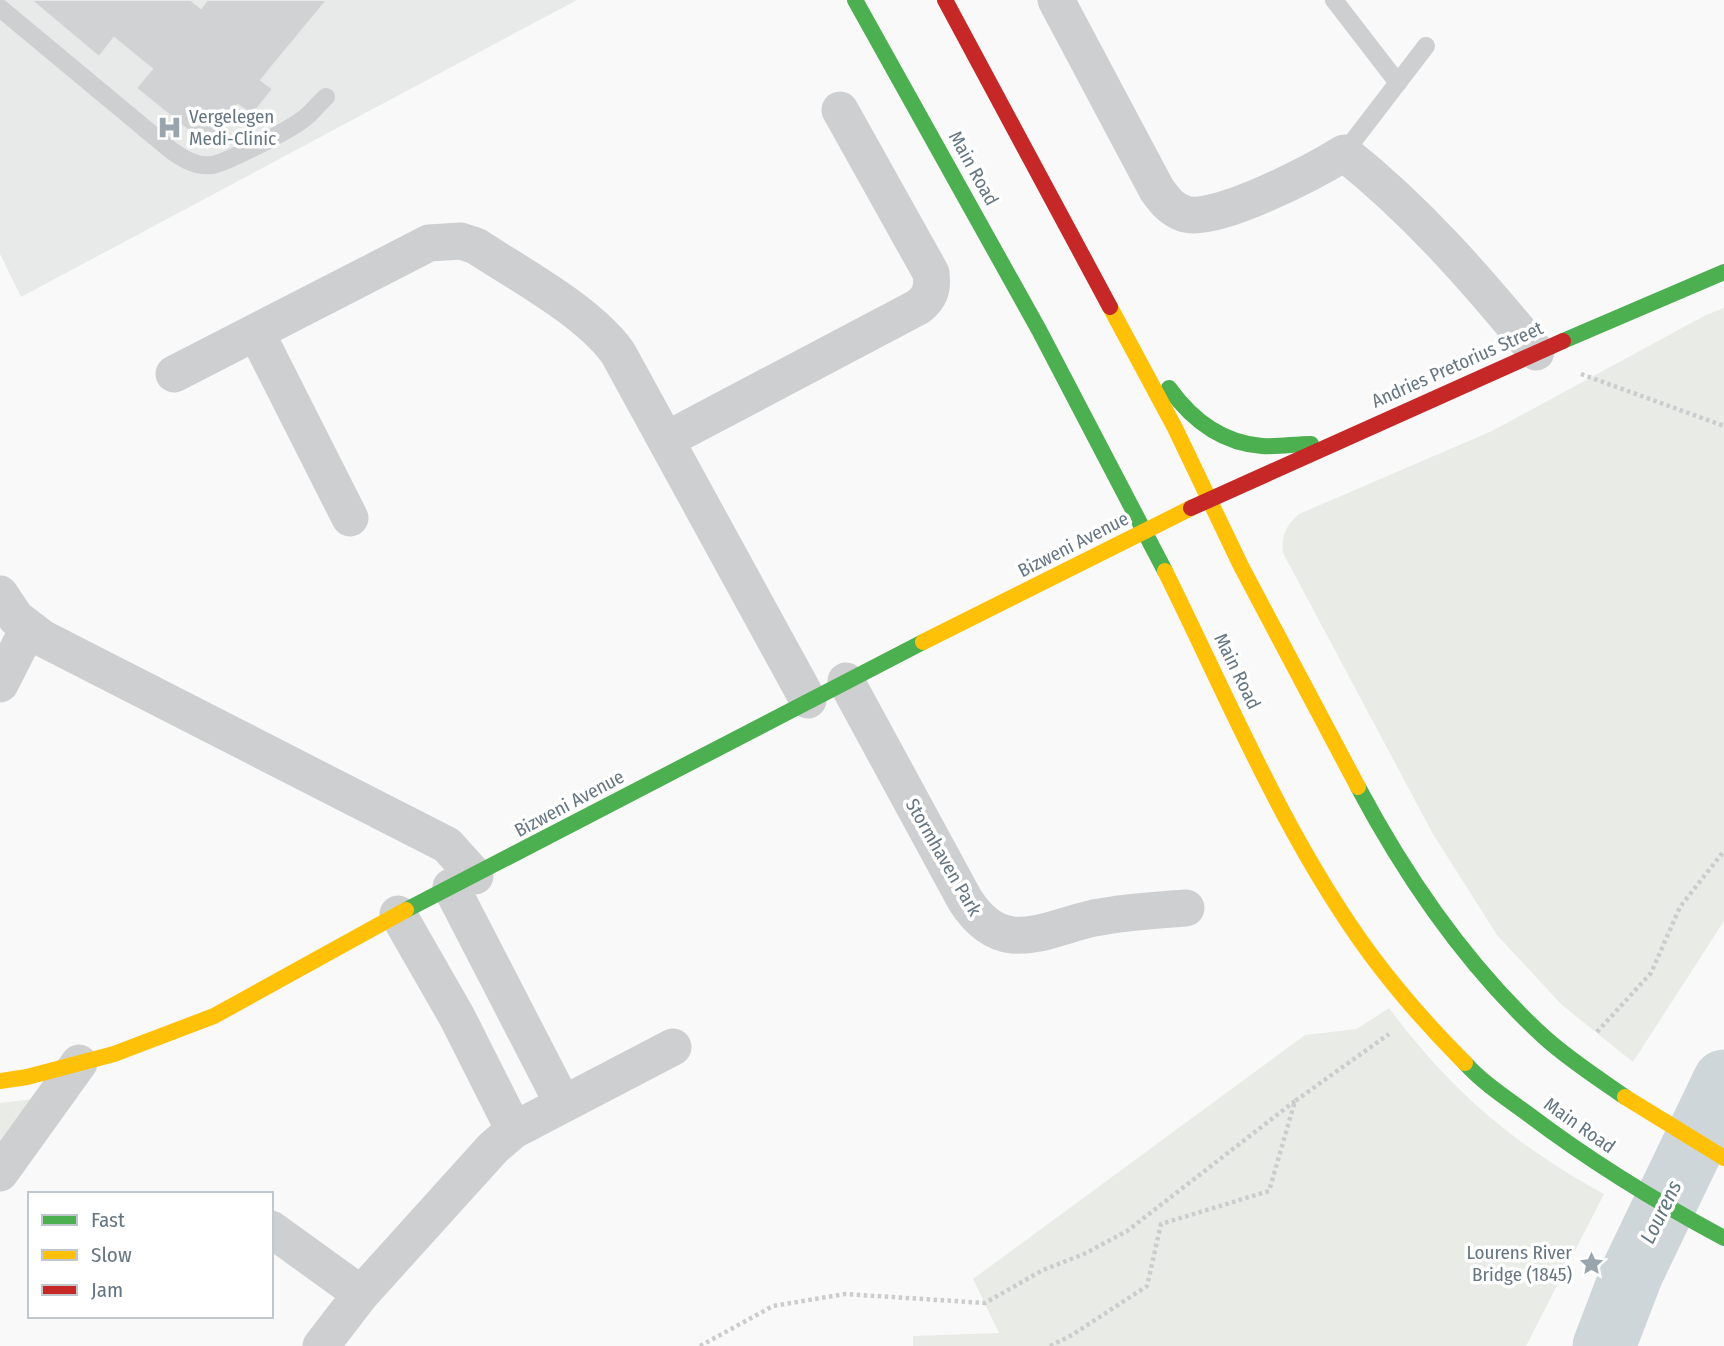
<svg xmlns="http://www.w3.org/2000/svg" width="1724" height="1346" font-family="'Fira Sans Condensed',sans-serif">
<rect width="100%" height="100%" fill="#f9f9f9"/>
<path fill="#e8e9e9" d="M0,0h577l-556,297 -21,-43z"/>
<path fill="#e8ebe6" d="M1724,308v613l-91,141 -71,-57 -65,-70 -64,-101 -150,-281c-2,-17 3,-28 16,-39l193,-83 212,-115z
M1389,1008c62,83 124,136 215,186l-78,152h-613v-10l86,-3 -26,-54 332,-244 52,-6z
M34,1099l-34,62v-58z"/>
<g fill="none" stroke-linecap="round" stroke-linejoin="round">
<path stroke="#ced6d9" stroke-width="63" d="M1604,1346l28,-73 92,-192"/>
</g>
<path fill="#d0d2d3" stroke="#e8e8e8" stroke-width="2" d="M31,0h160l10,8 6,-8h120l-66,80 12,9 -21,26 -14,-10 -32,40 -70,-57 16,-19 -38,-31 -15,19z"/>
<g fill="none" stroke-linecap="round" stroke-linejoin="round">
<path stroke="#cbcccd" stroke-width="4.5" stroke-dasharray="3.5 3.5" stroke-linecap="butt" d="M1581,374l143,52
M1597,1032l54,-59 29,-66 44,-56
M700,1346l73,-40 72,-12 140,9 58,-33 41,-16 43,-23 168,-130
M1050,1346l22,-11 75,-49 14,-62 108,-33 26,-90 94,-67"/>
<path stroke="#cecfd0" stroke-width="18" d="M1334,0l64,83
M0,8l172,143c13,9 25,16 41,14 15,-3 76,-35 89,-45 9,-6 16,-16 24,-23
M1344,153l82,-107"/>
<path stroke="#cecfd0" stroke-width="37" d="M1056,0l101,190c8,11 15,20 28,24 32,9 130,-43 159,-61 73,58 133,127 192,199
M256,332l94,186
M174,374l255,-131 32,-2 15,5c44,29 112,65 142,107l190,347
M666,440l252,-133c12,-9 15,-18 13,-34l-91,-163
M0,594l16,24 26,20 405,207 28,31
M846,681l119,219c37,58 76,30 129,18 30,-6 62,-8 92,-10
M0,684l28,-55
M451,887l112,217
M398,914l59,103 57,113
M0,1173l79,-110
M271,1229l90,65
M321,1346l40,-52 132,-146 21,-18 159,-83"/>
<path stroke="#4caf50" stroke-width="16" d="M855,0l184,330 126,241
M1563,341l161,-69
M1169,388c23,32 53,55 93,58 16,1 33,-2 49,-2
M1358,787c49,92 108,178 185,249 25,23 55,42 82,61
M406,910l517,-268
M1465,1063c18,20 41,35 63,51 62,47 127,87 196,124"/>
<path stroke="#ffc107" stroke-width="16" d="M1110,307l65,121 66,138 117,221
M1165,571c64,129 120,267 206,384 29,39 60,74 94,108
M923,642l268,-134
M0,1081l27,-4 87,-23 100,-38 192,-106
M1625,1097l99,61"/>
<path stroke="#c62828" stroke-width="16" d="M945,0l165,307
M1191,508l372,-167"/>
</g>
<defs>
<symbol id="hospital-bare" viewBox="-9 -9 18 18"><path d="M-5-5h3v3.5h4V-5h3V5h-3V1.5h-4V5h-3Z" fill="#99a4ac" stroke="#fff" stroke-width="2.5" paint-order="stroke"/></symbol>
<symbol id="sight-bare" viewBox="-9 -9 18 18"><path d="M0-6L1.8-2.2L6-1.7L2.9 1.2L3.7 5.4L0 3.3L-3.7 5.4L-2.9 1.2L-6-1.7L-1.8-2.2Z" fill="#99a4ac" stroke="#fff" stroke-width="2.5" paint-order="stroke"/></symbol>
</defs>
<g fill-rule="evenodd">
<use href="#hospital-bare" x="152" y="110" width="35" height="35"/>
<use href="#sight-bare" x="1574" y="1246" width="35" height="35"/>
</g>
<g text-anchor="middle" stroke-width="7" stroke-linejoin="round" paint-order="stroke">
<g font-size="19" fill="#657683" stroke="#fff" text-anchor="start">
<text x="189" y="123">Vergelegen<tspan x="189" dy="22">Medi-Clinic</tspan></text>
<text x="1572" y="1259" text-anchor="end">Lourens River<tspan x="1572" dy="22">Bridge (1845)</tspan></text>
</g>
<g font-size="19" fill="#657683" stroke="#fff">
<text transform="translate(974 168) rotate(61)" y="7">Main Road</text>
<text transform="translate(1457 364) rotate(-24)" y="7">Andries Pretorius Street</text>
<text transform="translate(1073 544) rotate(-27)" y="7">Bizweni Avenue</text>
<text transform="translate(1238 671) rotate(64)" y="7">Main Road</text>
<text transform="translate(569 803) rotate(-28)" y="7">Bizweni Avenue</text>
<text transform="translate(944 857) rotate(60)" y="7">Stormhaven Park</text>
<text transform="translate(1580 1125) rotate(35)" y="7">Main Road</text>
</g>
<g font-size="21" font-style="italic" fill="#60757c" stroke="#fff">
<text transform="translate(1661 1212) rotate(-64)" y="7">Lourens</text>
</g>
</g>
<rect x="28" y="1192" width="245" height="126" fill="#ffffff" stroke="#c1c8cd" stroke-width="2"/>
<rect x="42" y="1215" width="35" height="10" fill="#4caf50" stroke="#c1c8cd" stroke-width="2"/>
<text x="91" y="1227" font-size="21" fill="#657683">Fast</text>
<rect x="42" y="1250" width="35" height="10" fill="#ffc107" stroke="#c1c8cd" stroke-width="2"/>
<text x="91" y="1262" font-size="21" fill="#657683">Slow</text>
<rect x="42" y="1285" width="35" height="10" fill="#c62828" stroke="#c1c8cd" stroke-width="2"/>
<text x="91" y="1297" font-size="21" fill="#657683">Jam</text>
</svg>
